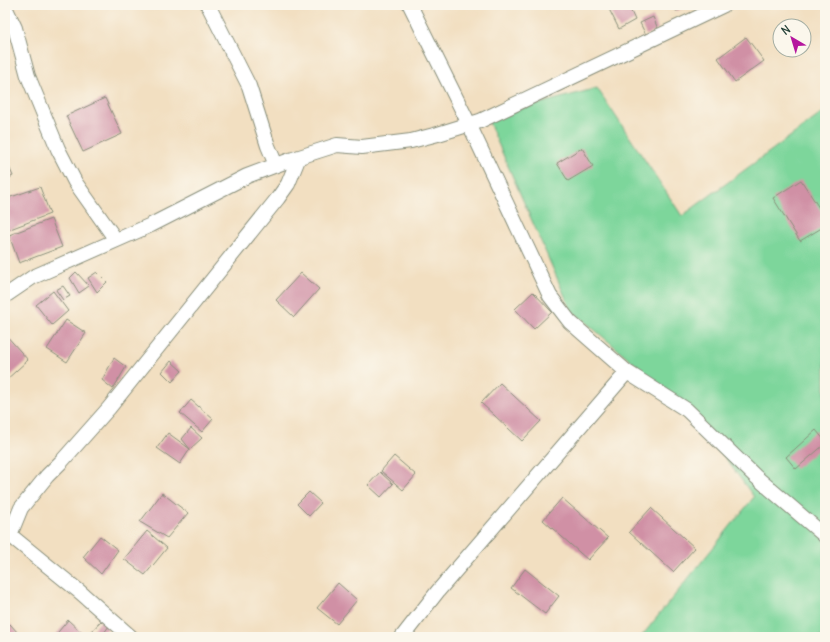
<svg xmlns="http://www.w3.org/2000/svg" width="830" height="642" font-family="Delius,sans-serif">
<rect width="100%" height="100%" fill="#fbf7ec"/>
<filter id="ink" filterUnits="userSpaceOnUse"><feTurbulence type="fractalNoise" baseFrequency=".025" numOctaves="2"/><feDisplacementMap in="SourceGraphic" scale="8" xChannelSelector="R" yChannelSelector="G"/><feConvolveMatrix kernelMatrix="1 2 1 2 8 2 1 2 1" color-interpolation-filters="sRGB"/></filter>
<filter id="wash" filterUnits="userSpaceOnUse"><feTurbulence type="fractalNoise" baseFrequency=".012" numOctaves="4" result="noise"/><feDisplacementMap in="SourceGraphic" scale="16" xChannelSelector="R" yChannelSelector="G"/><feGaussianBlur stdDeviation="0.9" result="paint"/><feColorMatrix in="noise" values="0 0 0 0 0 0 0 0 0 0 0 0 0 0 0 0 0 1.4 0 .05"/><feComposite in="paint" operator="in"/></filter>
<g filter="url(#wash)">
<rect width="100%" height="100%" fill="#f2dfc1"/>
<path fill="#7dd69b" stroke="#4e8a68" d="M597,88l85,128 143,-105v526h-184l113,-140 -64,-87 -119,-100 -84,-192z"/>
<g id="blocks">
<path fill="#d090a5" d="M607,5h21l7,15 -16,9z
M674,5h17l-15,6z
M653,17l5,12 -12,6 -6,-12z
M746,37l18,24 -29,21 -17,-24z
M105,98l17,36 -39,18 -17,-36z
M582,148l11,18 -25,15 -11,-18z
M5,158l8,18 -8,4z
M801,180l24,37v9l-25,15 -27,-43z
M40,187l10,27 -45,17v-32z
M51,219l11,28 -43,16 -10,-28z
M76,272l13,14 -10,7 -9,-15z
M97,272l10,10 -10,10 -9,-14z
M301,273l18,16 -25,28 -18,-17z
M63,286l7,10 -7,4 -7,-10z
M53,291l15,20 -16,14 -16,-20z
M533,292l19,20 -18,17 -19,-20z
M66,320l20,13 -19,29 -20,-13z
M5,334l23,26 -23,21z
M114,358l12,9 -13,22 -11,-9z
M171,361l11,10 -10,11 -10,-10z
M500,383l41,38 -19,20 -41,-38z
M191,400l22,19 -11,13 -22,-19z
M191,428l11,10 -12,11 -10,15 -23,-16 11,-15 22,16 -8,-10z
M816,430l9,11v3l-29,25 -10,-12z
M394,456l22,19 -13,15 -22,-19z
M380,472l13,12 -12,13 -13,-12z
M309,492l12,11 -12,13 -12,-12z
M162,493l26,20 -21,25 -27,-16z
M562,498l46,40 -20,22 -45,-40z
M651,508l44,40 -22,24 -44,-40z
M147,531l20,17 -22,27 -21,-16z
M100,536l18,14 -17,24 -18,-17z
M525,569l34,27 -14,18 -34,-26z
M338,583l19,17 -20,24 -20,-16z
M68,620l14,13 -5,4h-23z
M101,621l8,5 -8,11 -9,-6z
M10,624l8,9 -5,4h-8v-8z"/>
</g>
</g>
<g filter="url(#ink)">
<use href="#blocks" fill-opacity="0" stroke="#888e7a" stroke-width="1"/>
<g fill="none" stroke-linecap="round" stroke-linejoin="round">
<defs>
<path id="minor" d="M208,5l41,81 19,60 8,19
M410,5l59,119 81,172 20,26 57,50 60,38 68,66 70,60
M5,7l10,21 13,48 30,73 17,33 41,58
M5,296l28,-19 118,-52 96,-49 43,-16 47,-15 25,2 49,-6 27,-7 42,-13 244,-116
M5,531l75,61 51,45
M10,535l11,-27 26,-32 15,-15 47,-53 169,-210 10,-14 11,-27
M402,637l36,-46 189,-219"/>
</defs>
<use href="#minor" stroke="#888e7a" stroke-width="16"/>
<use href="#minor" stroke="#fff" stroke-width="14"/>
</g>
</g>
<rect width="830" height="642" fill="none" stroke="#fbf7ec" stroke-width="20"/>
<g transform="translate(792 38) rotate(322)"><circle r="19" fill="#fbf7ec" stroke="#a3ada2"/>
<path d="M0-3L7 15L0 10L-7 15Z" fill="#b5179e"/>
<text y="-6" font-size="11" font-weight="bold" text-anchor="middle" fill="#1f3d34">N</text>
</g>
</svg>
